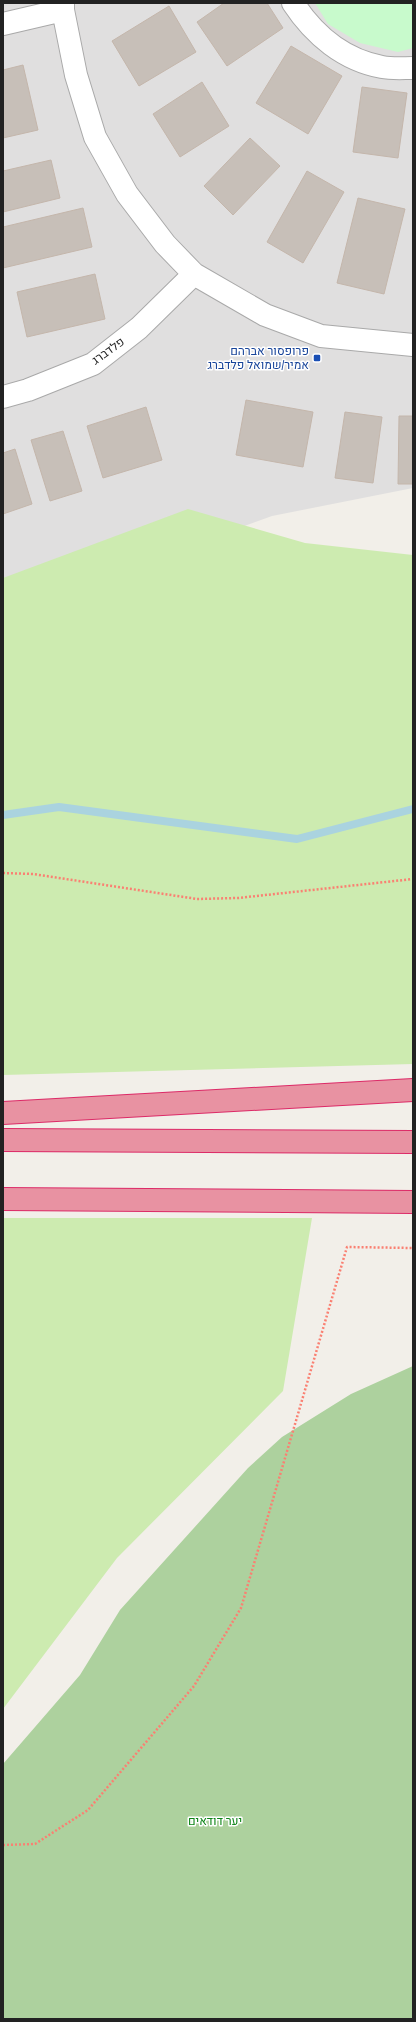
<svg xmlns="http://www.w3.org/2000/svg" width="416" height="2022" font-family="'Archivo Narrow',Heebo,sans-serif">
<rect width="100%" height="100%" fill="#f2efe9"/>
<path fill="#e0dfdf" d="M3,3h410v485l-141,28 -188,69 -81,2z"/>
<path fill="#cdebb0" d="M188,509l117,34 108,12v509l-410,11v-497z
M3,1218h309l-29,173 -166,167 -114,151z"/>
<path fill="#add19e" d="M413,1366v653h-410v-255l77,-89 40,-65 128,-142 34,-31 69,-43z"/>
<path fill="#c8facc" d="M315,3h98v45l-15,4 -38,-9 -32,-19z"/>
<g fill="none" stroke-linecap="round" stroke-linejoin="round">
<path stroke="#aad3df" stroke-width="8" d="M3,815l56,-8 238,32 116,-30"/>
</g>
<path fill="#c7bfb8" stroke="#c4b6ab" d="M224,3h43l16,25 -56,38 -30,-44z
M169,6l27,46 -57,34 -27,-45z
M291,46l51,30 -34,58 -52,-31z
M23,65l15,65 -35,8v-68z
M202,82l27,44 -49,31 -27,-43z
M362,87l45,6 -9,65 -45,-6z
M250,138l30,28 -47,49 -29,-29z
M51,160l9,38 -57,14v-41z
M307,171l37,21 -41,71 -36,-21z
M358,198l47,11 -21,85 -47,-11z
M83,208l9,39 -89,21v-41z
M95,274l10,45 -78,18 -10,-45z
M246,400l67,12 -10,55 -67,-12z
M146,407l16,53 -59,18 -16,-52z
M345,412l37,5 -9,66 -38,-5z
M399,416h14v68h-15z
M63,431l19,60 -32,10 -19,-61z
M15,449l17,55 -29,10v-61z"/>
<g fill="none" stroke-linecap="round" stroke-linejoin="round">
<defs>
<path id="minor" d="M63,3v7l13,65 19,62 32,57 38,50 29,30 71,41 56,21 92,9
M293,3c21,32 51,57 89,64 10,2 21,1 31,1
M3,24l60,-14
M3,397l25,-7 65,-26 46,-36 55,-54"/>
<path id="highway" d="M3,1113l410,-23
M3,1140l410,2
M3,1199l410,3"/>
</defs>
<use href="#minor" stroke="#a9a9a9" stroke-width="24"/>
<use href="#highway" stroke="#dc2a67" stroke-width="24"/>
<path stroke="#fa8072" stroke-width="2.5" stroke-dasharray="2 2" stroke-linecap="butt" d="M3,873l30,1 164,25 41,-1 175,-19
M3,1845l32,-1 53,-34 106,-124 47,-78 106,-361 66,1"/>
<use href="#minor" stroke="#fff" stroke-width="22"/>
<use href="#highway" stroke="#e892a2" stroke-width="22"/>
</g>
<rect fill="#1a4fb4" stroke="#fff" stroke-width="1.5" x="313" y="354" width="8" height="8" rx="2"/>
<g text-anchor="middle" stroke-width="3" stroke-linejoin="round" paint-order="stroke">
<g font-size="12" fill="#222" stroke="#fff">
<text transform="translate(108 351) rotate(-36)" y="4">פלדברג</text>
</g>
<g font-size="12" fill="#164399" stroke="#fff" text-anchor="end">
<text x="309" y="355">פרופסור אברהם<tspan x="309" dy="14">אמיר/שמואל פלדברג</tspan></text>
</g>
<g font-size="12" fill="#0c8416" stroke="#fff">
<text x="215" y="1825">יער דודאים</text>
</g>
</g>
<rect width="416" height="2022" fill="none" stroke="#222222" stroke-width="8"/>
</svg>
